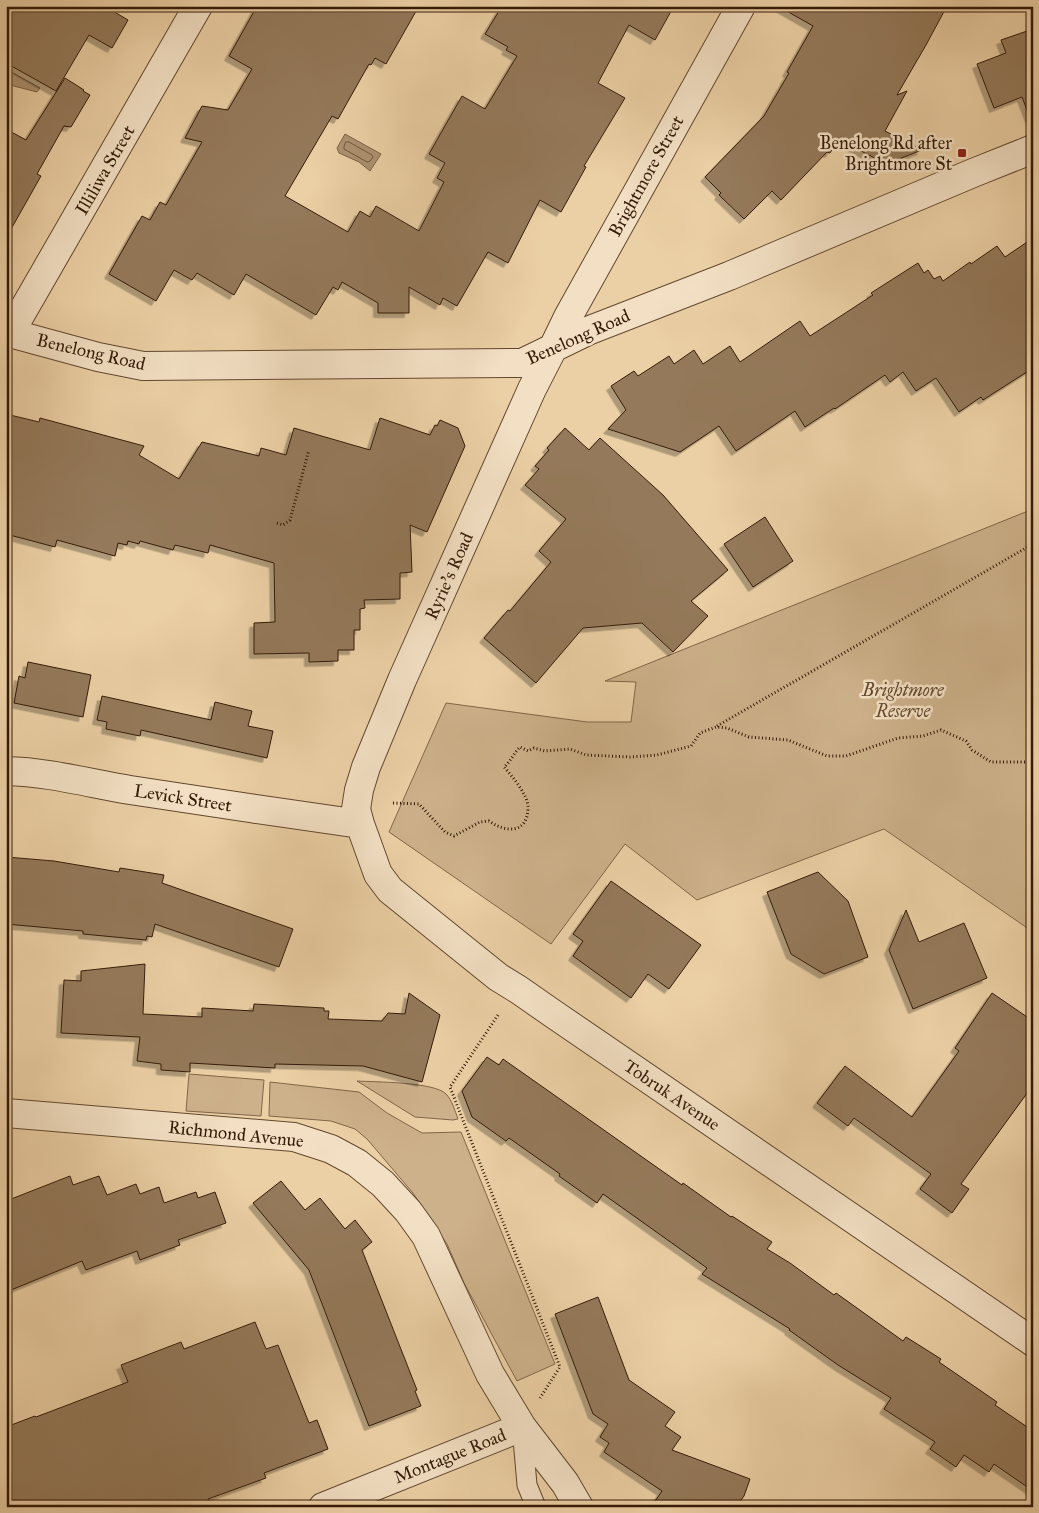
<svg xmlns="http://www.w3.org/2000/svg" width="1039" height="1513" font-family="'IM FELL Great Primer',serif">
<defs>
<filter id="shadow"><feDropShadow dx="-4.5" dy="4.5" stdDeviation="0" flood-color="#0004"/></filter>
</defs>
<rect width="100%" height="100%" fill="#ecd0a5"/>
<filter id="stains"><feTurbulence type="fractalNoise" baseFrequency=".004" numOctaves="4"/><feColorMatrix values="0 0 0 0 .2 0 0 0 0 .09 0 0 0 0 .02 0 0 0 .5 -.17"/></filter>
<radialGradient id="worn" r=".72"><stop offset=".6" stop-color="#630" stop-opacity="0"/><stop offset="1" stop-color="#630" stop-opacity=".3"/></radialGradient>
<path fill="#cdb18a" stroke="#806649" d="M1033,509v423l-149,-103 -187,71 -72,-56 -74,100 -162,-112 57,-129 141,19h44l5,-40 -31,-1z
M189,1074l75,6 -3,36 -75,-5z
M357,1081c18,1 78,1 89,13 6,6 9,17 12,25l-5,1 -38,-3z
M270,1082l89,10 28,21 35,20 39,-1 94,232 -38,17 -53,-98 -17,-39 -34,-51 -46,-54 -12,-10 -24,-8 -62,-5z"/>
<path fill="#ad9270" stroke="#7d6246" d="M6,69l34,19 -3,4 -31,-8z
M345,134l36,20 -11,17 -11,-9 -20,-9 -2,-5z"/>
<g fill="none" stroke-linecap="round" stroke-linejoin="round">
<path stroke="#70563c" stroke-width="1" d="M346,142h3l23,13 1,2 -3,4 -3,1 -23,-13v-2z"/>
</g>
<path fill="#94795a" stroke="#341b08" filter="url(#shadow)" d="M6,6h100v1l22,13 -16,28 -23,-13 -33,56 -50,-28z
M257,6h162l-33,58 -11,-6 -4,7 -2,-1 -31,55 -6,-3 -47,80 63,36 12,-21 10,6 6,-11 43,25 25,-49 -7,-4 8,-15 -16,-9 33,-58 23,13 32,-53 -11,-6 2,-3 -23,-13 17,-28h172l-19,34 -26,-15 -31,58 27,15 -41,68 2,1 -25,45 -21,-12 -32,63 -20,-11 -31,54 -14,-8 -3,7 -31,-18v26h-31v-10l-36,-21 -4,8 -5,-3 -17,28 -70,-41 -12,21 -37,-22 -5,7 -18,-10 -18,31 -47,-27 33,-58 8,4 10,-18 6,3 36,-63 -17,-4 17,-32 26,4 24,-41 -23,-13z
M778,6h169l-21,39 -29,50 10,-4 -22,40 37,19 -36,14 -48,-25 -8,14 -3,-1 -46,48 -9,-9 -28,28 -25,-24 2,-2 -16,-16 59,-61 25,-43 -2,-1 26,-46z
M1033,29v88l-3,1 -8,-21 -28,11 -17,-44 29,-11 -5,-13z
M65,78l19,12 -1,1 7,4 -19,32 -7,-1 -27,48 4,2 -35,62v-109l20,11z
M1033,238v130l-50,32 -2,-3 -22,15 -23,-34 -20,13 -13,-19 -13,10 -5,-7 -50,34 -1,-1 -29,19 -10,-16 -59,40 -17,-25 -39,26 -72,-23 18,-19 -15,-24 23,-15 4,5 31,-20 5,8 20,-14 9,14 27,-18 10,16 60,-41 10,15 63,-41 -2,-2 47,-30 6,10 4,-3 6,9 6,-3 3,5 27,-19 1,2 26,-18 8,11z
M6,414l33,8 1,-4 104,28 -5,9 40,24 23,-37 57,14 2,-8 25,7 8,-27 76,22 10,-32 50,17 5,-10 2,1 3,-6 18,8 7,18 -38,86 -17,-7 2,47 -12,1v26l-36,1 1,8 -5,1v21h-6v20h-16v11l-29,1v-9l-55,1v-31l21,-1 -1,-59 -64,-18 -2,8 -33,-8 -2,5 -33,-9 -1,3 -11,-3 -1,4 -9,-2 -3,13 -58,-16 -2,7 -49,-13z
M565,428l24,22 11,-12 63,57 65,75 -37,31 17,15 -35,36 -31,-29 -59,5 -47,55 -52,-45 24,-28 2,1 41,-49 -12,-11 27,-32 -41,-34 14,-16 -4,-3 14,-16 -2,-2z
M765,517l28,44 -40,26 -29,-43z
M28,662l63,13 -8,42 -69,-14 5,-27 6,2z
M102,696l109,24 4,-18 37,9 -4,15 25,5 -6,27 -126,-28 -1,6 -34,-7 1,-7 -10,-2z
M6,857l48,4 65,11 1,-4 44,7 -2,8 131,46 -14,38 -124,-43 -3,13 -5,-1 -1,4 -63,-6v-3l-77,-7z
M818,872l30,29 20,56 -44,17 -33,-20 -24,-62z
M611,881l90,64 -32,44 -21,-15 -17,24 -58,-42 10,-15 -10,-7z
M906,910l13,32 45,-19 23,55 -74,31 -24,-59z
M145,964l-2,50 59,3v-9l51,3 1,-7 70,4v3h5l-1,8 54,2 6,-8 17,1 4,-21 31,22 -18,67 -59,-16 -88,-2v4l-85,-5v9l-29,-2v-6l-24,-3 3,-24 -79,-4 3,-53 17,1v-10z
M992,993l41,28v64l-72,99 8,5 -17,24 -32,-24 11,-15 -77,-56 -6,8 -31,-23 28,-37 67,51 47,-66 -4,-3z
M487,1057l12,8 4,-6 179,126 1,-2 48,34 1,-1 40,26 -5,7 23,14 44,32 2,-2 67,48 3,-4 35,22 -2,3 58,40 -2,3 38,26v60l-39,-27 -5,8 -25,-17 -8,12 -26,-18 5,-7 -51,-33 7,-11 -53,-33 -49,-35 1,-1 -88,-55 5,-6 -104,-74 -6,9 -38,-27 1,-2 -51,-36 -3,3 -34,-24 -10,-26z
M70,1176l3,9 26,-9 8,19 29,-11 4,10 19,-7 5,16 32,-11 2,6 17,-6 11,31 -48,17 2,5 -40,15 -3,-9 -51,19 -4,-9 -76,31v-91z
M281,1181l24,29 15,-12 25,31 10,-9 17,22 -10,8 55,140 -2,1 6,15 -52,20 -60,-156 -56,-67z
M598,1297l31,83 46,32 -10,14 16,11 -9,13 78,29 -6,17 -8,11h-85l11,-16 -58,-39 5,-9 -9,-6 8,-13 -15,-10 -38,-100z
M255,1322l11,27 12,-4 31,78 8,-3 11,29 -64,24 2,5 -58,21 3,8h-196l-9,-22v-58l29,-11 1,1 92,-35 -7,-17 60,-23 3,7z"/>
<g fill="none" stroke-linecap="round" stroke-linejoin="round">
<defs>
<path id="service" d="M522,1427l5,58 9,22"/>
<path id="minor" d="M741,6l-173,311 -15,31 -21,41 -130,291 -36,87 -7,23 -3,19 4,15 18,50 12,16 108,87 21,13 33,23 481,329
M6,332l92,25 45,9 379,-3 68,-33 139,-54 244,-103 60,-24
M10,333l188,-327
M6,771c42,1 83,12 124,19 77,12 153,23 230,34
M6,1113l288,24 37,12 26,14 26,21 25,27 18,25 64,138 32,53 43,56 14,24
M323,1507l199,-80"/>
</defs>
<use href="#service" stroke="#62482f" stroke-width="21"/>
<use href="#minor" stroke="#62482f" stroke-width="30"/>
<path stroke="#341b08" stroke-width="3" stroke-dasharray="1 2.5" stroke-linecap="butt" d="M277,523l6,2 7,-5 19,-70
M717,726l316,-182
M393,803l26,1 26,28 9,4 26,-14 9,-1c17,12 39,13 39,-14 0,-12 -16,-31 -24,-40 7,-6 10,-14 16,-20l8,4 6,-3 11,3 25,-2 16,6 44,2 27,-2 34,-9 9,-13 16,-6 11,1 22,9 39,3 39,16h19l52,-18 25,-2 18,-6 25,11 6,9 19,12h42
M498,1015l-48,72 110,280 -20,31"/>
<use href="#service" stroke="#f3e0c4" stroke-width="19"/>
<use href="#minor" stroke="#f3e0c4" stroke-width="28"/>
</g>
<rect fill="#8f2418" stroke="#f3e0c4" stroke-width="2" x="957" y="148" width="10" height="10" rx="2.5"/>
<g text-anchor="middle" stroke-width="5" stroke-linejoin="round" paint-order="stroke">
<g font-size="18" fill="#341b08" stroke="#f3e0c4" text-anchor="end">
<text x="952" y="149">Benelong Rd after<tspan x="952" dy="21">Brightmore St</tspan></text>
</g>
<g font-size="18" fill="#341b08" stroke="#f3e0c4">
<text transform="translate(105 170) rotate(-60)" y="6">Illiliwa Street</text>
<text transform="translate(646 176) rotate(-61)" y="6">Brightmore Street</text>
<text transform="translate(578 337) rotate(-24)" y="6">Benelong Road</text>
<text transform="translate(91 352) rotate(13)" y="6">Benelong Road</text>
<text transform="translate(449 576) rotate(-66)" y="6">Ryrie's Road</text>
<text transform="translate(183 798) rotate(9)" y="6">Levick Street</text>
<text transform="translate(672 1095) rotate(34)" y="6">Tobruk Avenue</text>
<text transform="translate(236 1134) rotate(6)" y="6">Richmond Avenue</text>
<text transform="translate(450 1456) rotate(-22)" y="6">Montague Road</text>
</g>
<g font-size="18" font-style="italic" fill="#62482f" stroke="#f3e0c4">
<text x="903" y="696">Brightmore<tspan x="903" dy="21">Reserve</tspan></text>
</g>
</g>
<rect width="1039" height="1513" fill="none" stroke="#ecd0a5" stroke-width="25"/>
<rect x="8" y="8" width="1024" height="1498" fill="none" stroke="#341b08" stroke-width="2.5"/>
<rect x="12" y="12" width="1014" height="1488" fill="none" stroke="#341b08"/>
<rect width="100%" height="100%" filter="url(#stains)"/>
<rect width="100%" height="100%" fill="url(#worn)"/>
</svg>
